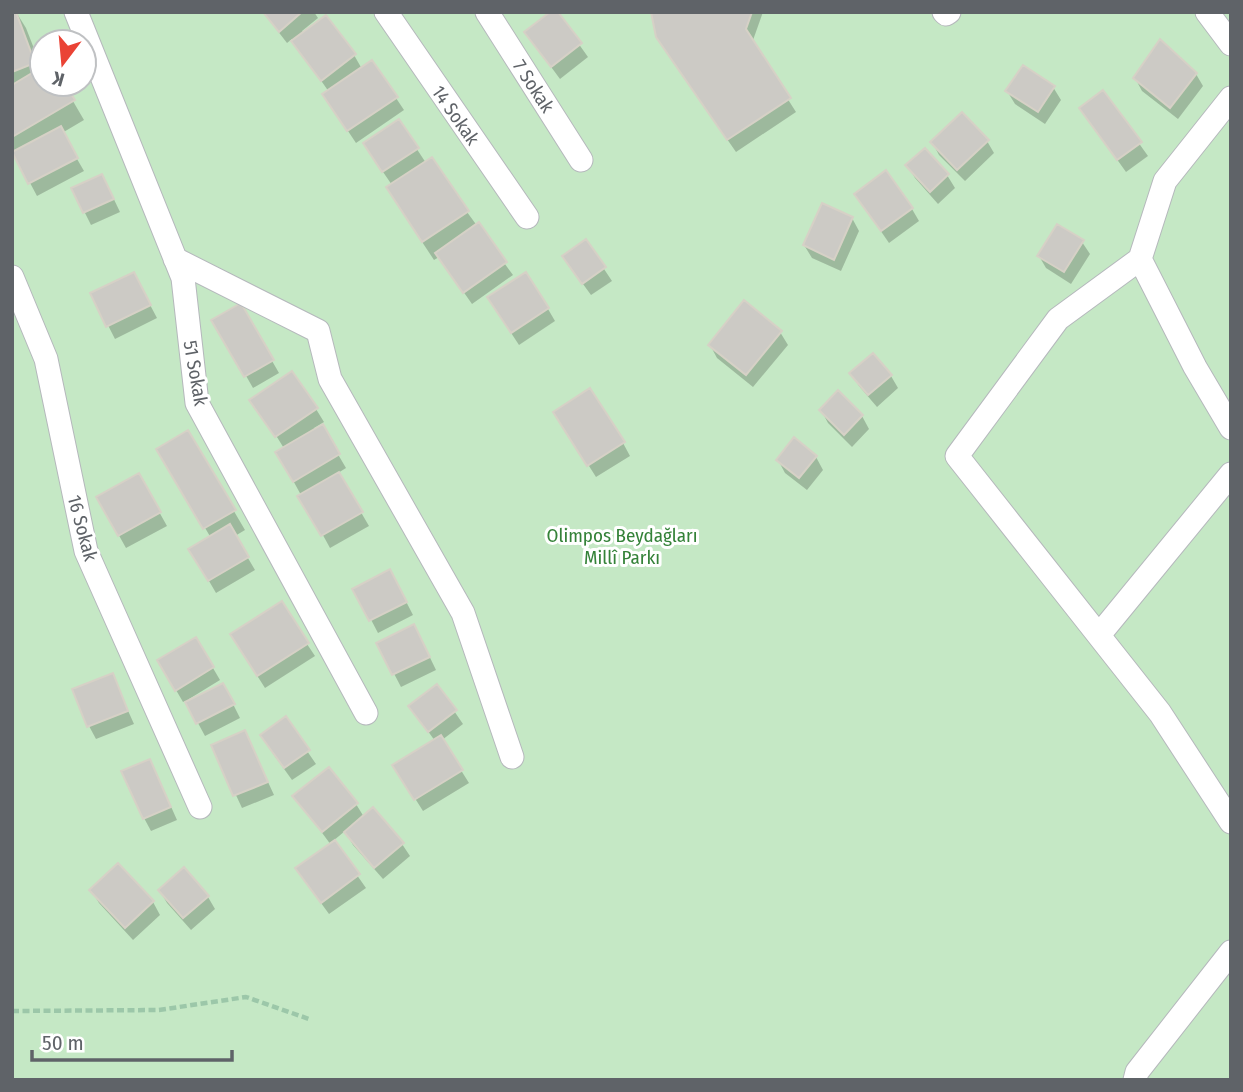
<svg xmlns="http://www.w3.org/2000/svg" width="1243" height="1092" font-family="'Fira Sans Condensed',sans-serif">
<rect width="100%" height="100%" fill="#f1efe8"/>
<path fill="#c5e8c5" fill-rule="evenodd" d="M12,12h1219v1068h-1219zM42,42h42v42h-42z"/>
<path fill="#0003" d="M12,12h4l10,16 16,41v15h21l21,36 -22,13 22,38 -47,25 -25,-47z
M263,12h51l4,6 -16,13 2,2 50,22 8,14 34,29 8,12 -48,33 -24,-36 -3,-15 -37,-53 -5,4z
M556,12l32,45 -28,22 -34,-46z
M653,12h110l-11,31 44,69 -60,40 -71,-102 -8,-13z
M1196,74l7,12 -25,33 -36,-28 -7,-13z
M1053,87l8,13 -16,24 -30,-20 -8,-13z
M1103,93l45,63 -22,16 -45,-63z
M399,122l27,41 41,49 46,63 -41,29 -33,-47 -5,3 -35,-53 -11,-19 4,-3 -20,-29z
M987,141l7,12 -29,28 -26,-26 -7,-13z
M908,166l39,9 8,13 -17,16 -23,-26z
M73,189h36l11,23 -29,13z
M856,195l56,14 7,12 -30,22z
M852,218l7,13 -18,40 -29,-13 -8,-13z
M586,242l26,39 -21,14 -19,-26z
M1082,242l8,12 -19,30 -25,-16 -7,-12z
M139,284l18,34 -42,21 -23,-45z
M240,305l39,68 -26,15 -39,-68z
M548,309l7,12 -36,24 -23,-35z
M780,332l8,13 -35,42 -36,-29 -7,-13z
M851,374l40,2 7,12 -21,19 -18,-21z
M838,392l24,24 7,13 -17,18 -24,-24 -7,-13z
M316,409l8,13 -10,6 2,3 6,-4 24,41 -8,5 31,53 -39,22 -52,-95 7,-3 -13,-21z
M563,425l60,18 7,13 -34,21z
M188,433l57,97 -10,6 20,34 -39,23 -25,-43 20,-12 -52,-88z
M816,457l7,13 -16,20 -22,-17 -7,-13z
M139,476l28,50 -41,22 -28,-50z
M397,584l16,31 -35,18 -23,-44z
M196,639l24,41 -31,19 1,2 40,-3 10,20 -35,18 -19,-35 -3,1 -24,-41z
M421,639l15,31 -35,17 -23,-44z
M307,644l8,12 -50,32 -26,-41z
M112,675l22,49 -38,15 -7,-13z
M437,686l26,38 -21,16 27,43 -46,28 -21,-33 33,-37 -25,-35z
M285,719l31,45 -24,16 -23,-32z
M245,732l29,63 -32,13 -29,-62z
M156,773l21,47 -26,11 -7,-13z
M295,796l61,8 8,13 38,27 8,12 -27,23 -30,-34 -8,-14 -12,10 33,47 -37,26 -24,-33 26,-36z
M118,865l35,37 7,13 -27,25 -34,-37 -8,-13z
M160,891l48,6 7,12 -24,21 -24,-27z"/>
<path fill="#cccac5" stroke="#d6d1c6" stroke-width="2" d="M12,12h4l19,51 -23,9z
M263,12h39l-23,20z
M550,12h8l24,31 -31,24 -27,-35z
M651,12h101l-6,17 45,69 -64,42 -71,-103z
M326,15l30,39 -35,27 -30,-40z
M1160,39l37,34 -27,35 -37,-30z
M372,60l26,37 -51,34 -25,-37z
M1023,65l32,21 -17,26 -33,-21z
M42,67v17h23l10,16 -63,37v-52z
M1103,90l39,52 -25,18 -38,-52z
M962,112l27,28 -32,30 -27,-28z
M399,119l20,29 -37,24 -19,-29z
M61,126l17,32 -50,26 -16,-32z
M925,148l24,26 -19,18 -25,-27z
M432,157l37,54 -47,31 -36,-55z
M886,170l27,38 -32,23 -27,-37z
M102,174l12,25 -31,14 -12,-25z
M822,203l31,14 -19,43 -31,-15z
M479,222l28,40 -44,31 -28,-40z
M1057,224l27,16 -20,32 -27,-16z
M586,239l20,28 -24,17 -20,-28z
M134,272l17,33 -45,22 -16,-34z
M526,272l23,36 -38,25 -24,-36z
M744,300l38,31 -36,44 -38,-30z
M241,303l33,57 -30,17 -33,-57z
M873,353l19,22 -24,20 -19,-22z
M292,371l26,37 -43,29 -26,-37z
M590,388l35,54 -38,24 -34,-54z
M838,390l25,25 -19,20 -25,-25z
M323,424l17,30 -47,28 -18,-30z
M188,430l48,80 -33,19 -47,-80z
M794,437l23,19 -18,22 -23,-18z
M339,472l24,40 -42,24 -24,-40z
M139,473l22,39 -43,24 -22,-39z
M230,524l19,33 -41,24 -20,-32z
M390,569l17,33 -38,19 -17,-32z
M282,601l27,42 -52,33 -27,-42z
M414,624l16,33 -38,18 -16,-32z
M196,637l18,30 -39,24 -18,-31z
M113,673l15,38 -41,16 -15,-38z
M223,683l12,21 -39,20 -11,-22z
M437,684l20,26 -29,22 -20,-26z
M286,716l24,34 -26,18 -24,-33z
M245,730l23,52 -35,14 -22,-51z
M441,735l22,35 -49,30 -22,-35z
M150,759l21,48 -28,12 -22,-48z
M329,767l29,36 -36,29 -30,-36z
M373,807l31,36 -30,25 -30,-36z
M335,840l25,34 -39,29 -26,-35z
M118,863l36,38 -29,27 -36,-38z
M184,867l25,29 -26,22 -25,-28z"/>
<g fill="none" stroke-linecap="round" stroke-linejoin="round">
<defs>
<path id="minor" d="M76,12l107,266 14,125 169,310
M386,12l141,205
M487,12l94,148
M944,12l2,2 3,-2
M1207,12l24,32
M1231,98l-66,83 -25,78 55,108 36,61
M175,259l143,72 12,48 133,234 49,144
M1140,259l-82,60 -101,137 203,257 71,109
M12,277l34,82 40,192 114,256
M1099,635l132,-161
M1135,1080l2,-8 94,-120"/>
</defs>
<use href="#minor" stroke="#b5b8bc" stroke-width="25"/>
<path stroke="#9cc7a9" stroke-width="4.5" stroke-dasharray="7 3.5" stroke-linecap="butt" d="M12,1011l147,-1 87,-13 63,22"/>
<use href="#minor" stroke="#fff" stroke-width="23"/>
</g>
<g text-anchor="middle" stroke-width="6" stroke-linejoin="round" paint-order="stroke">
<g font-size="19" fill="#5f6368" stroke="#fff">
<text transform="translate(534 86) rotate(57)" y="7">7 Sokak</text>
<text transform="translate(456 115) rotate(55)" y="7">14 Sokak</text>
<text transform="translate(196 373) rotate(80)" y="7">51 Sokak</text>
<text transform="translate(83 528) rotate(75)" y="7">16 Sokak</text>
</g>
<g font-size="19" fill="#348238" stroke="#fff">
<text x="622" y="542">Olimpos Beydağları<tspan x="622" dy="22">Millî Parkı</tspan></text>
</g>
</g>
<rect width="1243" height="1092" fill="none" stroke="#5f6368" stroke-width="28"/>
<g transform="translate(63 63) rotate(196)"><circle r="33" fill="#ffffff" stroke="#bfc1c3" stroke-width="2"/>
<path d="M0-5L12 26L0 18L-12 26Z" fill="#ea4335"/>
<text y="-10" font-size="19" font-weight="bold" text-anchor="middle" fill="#5f6368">K</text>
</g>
<path d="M32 1050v10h200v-10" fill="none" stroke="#5f6368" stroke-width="3.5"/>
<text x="42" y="1050" font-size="21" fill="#5f6368" stroke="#ffffff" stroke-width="5" paint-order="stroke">50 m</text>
</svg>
